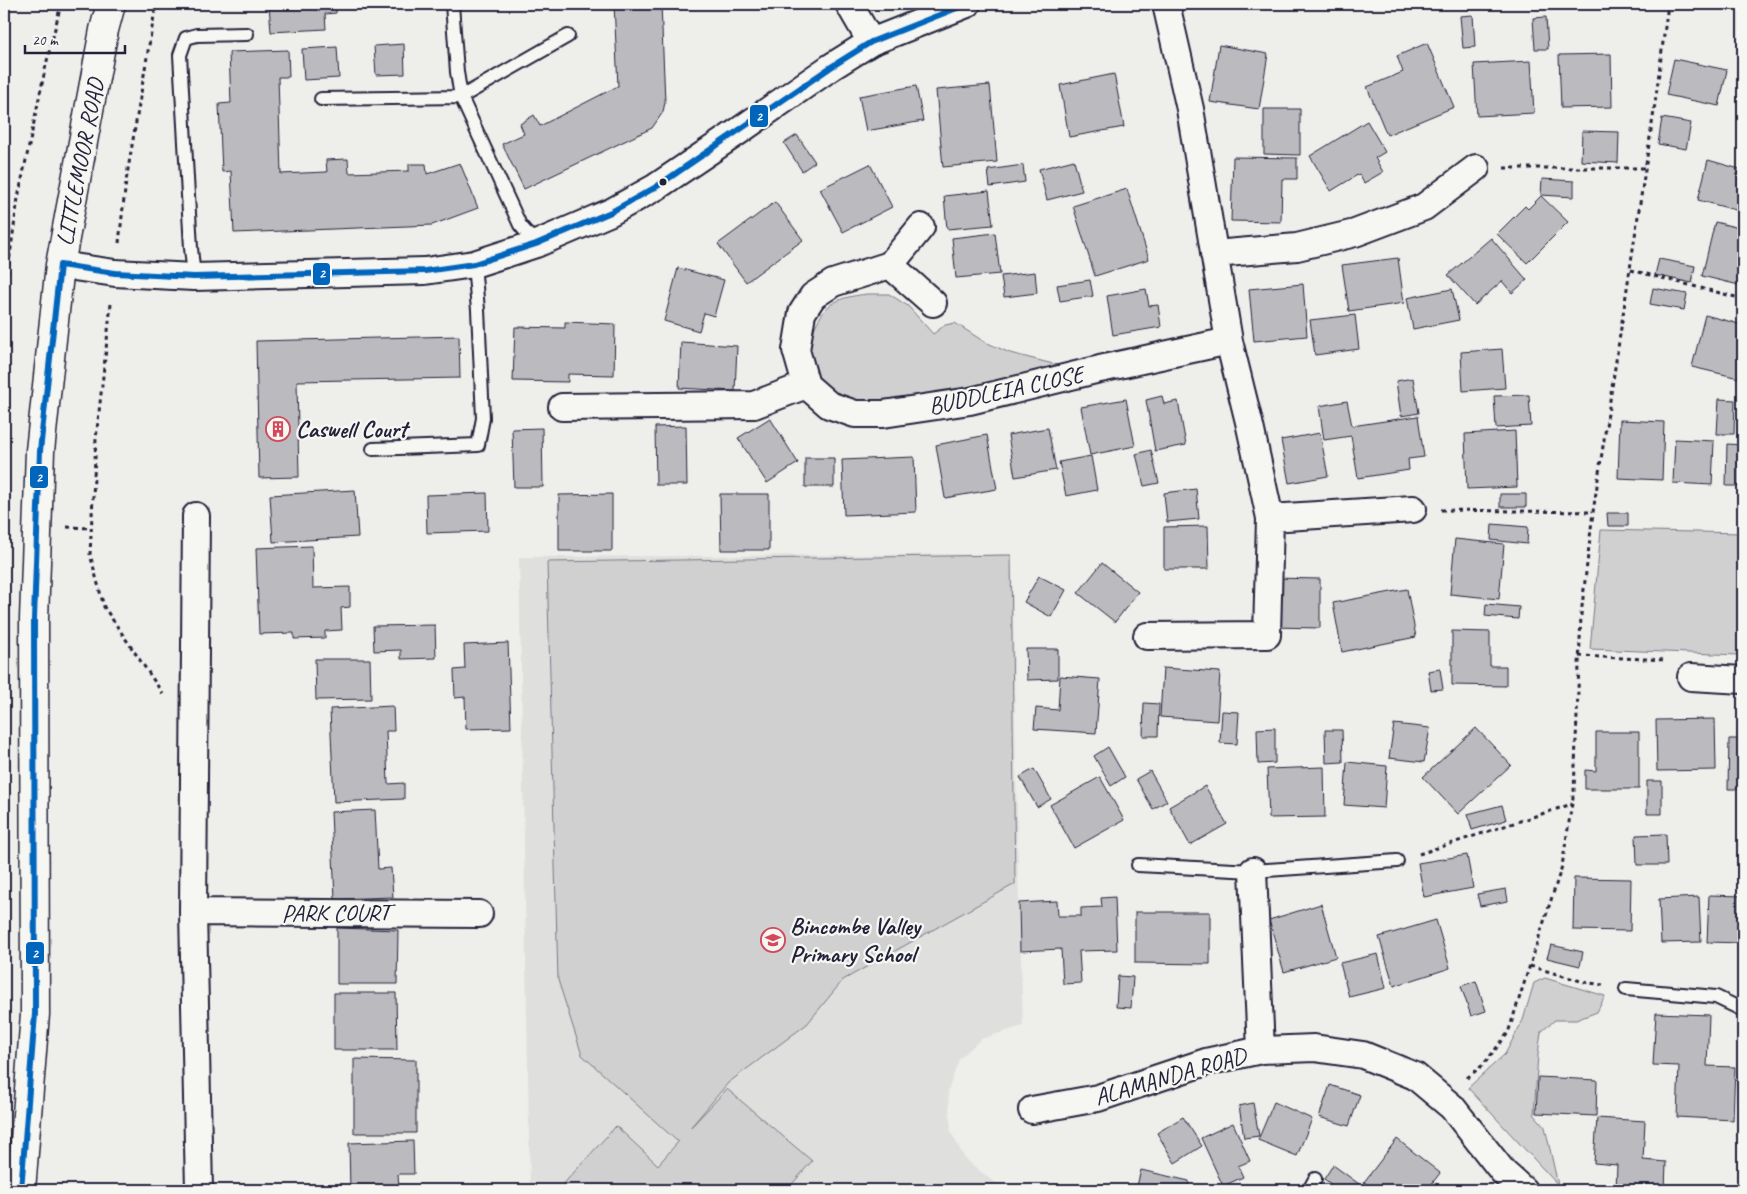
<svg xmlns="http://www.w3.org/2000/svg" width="1747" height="1194" font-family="Caveat,sans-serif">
<rect width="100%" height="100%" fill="#eeeeeb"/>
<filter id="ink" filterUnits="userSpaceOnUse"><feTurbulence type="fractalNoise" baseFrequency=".02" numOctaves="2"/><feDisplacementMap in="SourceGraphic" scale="10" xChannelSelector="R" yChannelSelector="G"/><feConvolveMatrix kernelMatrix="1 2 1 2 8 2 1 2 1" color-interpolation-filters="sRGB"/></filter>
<g filter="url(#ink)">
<path fill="#dfdfde" d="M1012,554l6,317 5,155 -42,13 -22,20 -11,32 3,41 14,27 30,24 33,7h-498l-11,-633z"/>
<path fill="#d0d0d1" stroke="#797986" d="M867,294h22l19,12 25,28 12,-9 10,-2 28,18 27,12 55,14c-48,11 -96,22 -145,29 -25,4 -51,9 -76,2 -21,-6 -35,-32 -34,-53 1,-12 8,-26 15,-35 10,-12 27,-14 42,-16z
M1601,530l142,3v95l-4,27 -149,-6z
M1011,555l4,329 -172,96 -36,44 -79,59 -38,45 37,-39 85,72 -25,29h-229l58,-64 42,39 20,-23 -96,-87 -24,-75 -11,-418z
M1545,978l60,18 -8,16 -21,8h-21l-14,12 -3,23 -4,59 11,13 13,58 -90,-97 37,-34 18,-34 11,-37z"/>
<path fill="#bbbbbf" stroke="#22223b" d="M269,4h67v9l-11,1 1,15 -55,3z
M614,4h47l4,98 -2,10 -11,16 -128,61 -22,-45 22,-10 -4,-10 14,-9 6,11 78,-40z
M1473,15l2,32 -12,1 -3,-32z
M1546,17l2,32h-13l-2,-31z
M1427,43l27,64 -67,28 -20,-48 36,-15 -6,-16z
M404,44l1,30 -29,1 -2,-29z
M1219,45l49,9 -9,55 -49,-7z
M337,47l2,31 -35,2 -2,-31z
M288,50l1,27h-11l3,97 46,-2 -1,-12 22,-1 1,14 60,-2v-7h17l1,10 33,-11 18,45 -46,17 -198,8 -3,-62 -9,1 -3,-68 12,-1 -2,-51z
M1611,54l1,53 -51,1 -2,-53z
M1674,59l53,11 -8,36 -53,-11z
M1531,61l3,52 -57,3 -3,-52z
M1114,74l10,53 -55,10 -9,-52z
M990,85l7,77 -54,5 -7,-77z
M916,86l7,35 -57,10 -7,-35z
M1264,109h36v46l-36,-1z
M1662,118l29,5 -5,26 -28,-5z
M1367,121l18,31 -10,6 8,14 -19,11 -5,-9 -28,17 -21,-35z
M1582,131l37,1 -1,31 -37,-2z
M797,135l18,27 -13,9 -18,-28z
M1233,157l64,1v21h-15l-1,43 -50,-1z
M1074,160l8,31 -35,9 -8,-31z
M1708,160l35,10v42l-45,-12z
M870,164l22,43 -49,25 -23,-43z
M1023,165l2,17 -35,5 -2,-17z
M1542,179l32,2v16l-33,-2z
M1127,189l22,70 -54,17 -22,-70z
M989,191l4,34 -46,4 -3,-33z
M1541,196l27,26 -41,41 -30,-29 28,-28 3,3z
M775,202l28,38 -57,42 -28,-38z
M1715,222l28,7v57l-41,-10z
M995,233l5,41 -44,4 -4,-40z
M1491,238l36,42 -15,13 -10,-12 -27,24 -27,-30z
M1398,258l6,45 -55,8 -7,-46z
M1659,259l36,7 -3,17 -37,-8z
M678,268l46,12 -10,36 -10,-3 -5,18 -35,-10z
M1035,272l2,21 -33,4 -3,-21z
M1090,280l3,16 -33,5 -3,-16z
M1303,284l4,52 -53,5 -5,-52z
M1653,288l34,6 -3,16 -34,-6z
M1146,289l3,17 9,-1 3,22 -48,8 -6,-39z
M1452,289l7,31 -46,9 -6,-31z
M1355,315l4,34 -44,6 -5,-35z
M1705,315l38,10v54l-51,-12z
M565,322l50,2 -1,51 -46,-1v8l-55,-1 2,-54 50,1z
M459,336l1,42 -163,3 2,96 -40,1 -3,-137z
M681,342l56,4 -2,45 -56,-3z
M1502,349l3,39 -42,3 -2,-39z
M1413,378l6,35 -18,3 -5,-35z
M1529,395l2,31 -35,2 -2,-32z
M1162,396l2,8 14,-3 8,44 -31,6 -9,-51z
M1126,399l9,47 -45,9 -9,-48z
M1719,399l16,1 -1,34h-17z
M1347,401l5,25 66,-10 6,41 -16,2 1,11 -51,8 -7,-42 -27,4 -5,-34z
M770,418l28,45 -31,20 -29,-45z
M1620,420l44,2 -2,58 -44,-2z
M686,426l1,59h-31l-1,-58z
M542,428l1,59h-29l-2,-58z
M1048,428l8,42 -41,7 -7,-42z
M1515,431l2,56 -50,2 -2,-55z
M1320,433l8,43 -39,7 -8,-43z
M987,435l10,54 -52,9 -9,-53z
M1675,439l39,2 -2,44 -39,-2z
M1727,444l16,1v41h-17z
M1151,450l8,33 -15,3 -8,-32z
M1091,456l6,34 -31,6 -7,-34z
M914,457l2,55 -72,3 -2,-55z
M805,458h29v29h-29z
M1196,489l3,30 -32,3 -3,-29z
M355,490l3,47 -85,5 -3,-47z
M487,493l1,38 -61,2 -1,-38z
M612,494v57h-53v-56z
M720,494h49v56h-48z
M1500,494h26v13h-26z
M1607,513h21v13h-20z
M1492,524l36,3 -1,17 -36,-4z
M1208,526l1,43h-45v-42z
M1455,539l49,5 -5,55 -49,-5z
M312,546l1,42 37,-1v20l-9,1 1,22 -17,1v7l-31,1v-6l-35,1 -3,-86z
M1102,563l36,29 -23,30 -37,-29z
M1039,576l27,14 -15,27 -27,-15z
M1273,578l47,1v49l-48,-1z
M1407,589l9,48 -74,15 -9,-49z
M1486,604l33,3 -1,12 -33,-3z
M435,625l1,33 -35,1v-9l-27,1 -1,-25z
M1452,631l38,1v34h16v20l-54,-1z
M508,643l3,85 -45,1 -1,-32 -10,1 -1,-28 11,-1 -1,-24z
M1026,649h32v30l-31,1z
M315,659h55l1,40 -55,1z
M1163,668l57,4 -3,49 -57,-4z
M1440,669l3,20 -12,1 -3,-19z
M1060,676l40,3 -4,54 -62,-4 2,-21 22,2z
M1144,703l15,1 -1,32h-15z
M393,706l1,25h-8l2,53 16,-1v16l-70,3 -4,-93z
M1222,711l17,1 -2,32 -17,-1z
M1715,719l1,51 -59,1 -1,-51z
M1394,724l36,4 -6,34 -35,-4z
M1275,728v35l-17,1 -1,-35z
M1476,728l35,37 -53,49 -35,-37z
M1325,730h17l1,32 -17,1z
M1596,732h43v57h-54v-19l11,1z
M1729,739h14v50h-15z
M1108,747l17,30 -14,9 -17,-30z
M1347,762l40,4 -3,42 -40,-3z
M1324,767l1,50 -56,1 -2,-49z
M1034,769l17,30 -14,8 -17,-30z
M1150,771l17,30 -14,8 -17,-30z
M1100,777l24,43 -50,28 -24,-43z
M1647,781h15v33h-15z
M1205,786l22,38 -37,21 -21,-38z
M1502,805l4,15 -34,10 -4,-16z
M375,810l3,59 13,-1 2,29 -58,2 -4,-87z
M1666,834l1,31h-30l-1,-30z
M1467,855l6,33 -49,9 -6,-34z
M1574,878l57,1 -1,52 -57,-1z
M1506,889l2,12 -28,5 -3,-12z
M1709,895l34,1v47l-36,-1z
M1115,897l2,53 -38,1 2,32 -18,1 -2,-35 -41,2 -1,-48 38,-2 1,15h23v-8l21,-1 -1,-9z
M1699,897l2,45 -40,1 -2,-44z
M1321,904l15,53 -52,15 -15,-52z
M1135,912h75v52l-75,-1z
M1436,920l14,48 -56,18 -15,-49z
M337,928l61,2 -1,54h-60z
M1551,945l32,7 -3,14 -33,-8z
M1378,954l8,34 -37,9 -9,-34z
M1118,976l15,1 -2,31 -15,-1z
M1476,981l10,30 -15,5 -10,-30z
M334,993h62l1,57h-63z
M1656,1013l53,2 -2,51 28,1 -2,53 -56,-3 2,-51 -26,-1z
M354,1059l62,1v73h-62z
M1538,1077l59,3 -1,36 -60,-3z
M1330,1085l30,10 -11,31 -30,-9z
M1274,1102l38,17 -15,37 -39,-16z
M1253,1103l6,33 -15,2 -5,-32z
M1183,1117l19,29 -27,17 -18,-30z
M1597,1118l48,3 -2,39 23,2 -1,28h-49l1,-25 -23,-2z
M1233,1123l17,38 -12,5 5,11 -20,9 -22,-48z
M1397,1139l43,34 -13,17h-53l-10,-8z
M413,1141l1,33h-16l1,14 15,-1v3h-64l-1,-47z
M1333,1165l26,19 -4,6h-16l-15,-11z
M1141,1170l48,11 -2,9h-51z"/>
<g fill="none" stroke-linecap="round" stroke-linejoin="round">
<defs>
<path id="lane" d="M452,4l5,68 4,25 59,128 16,19
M321,99l140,-2 107,-61
M194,277l-3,-29 -11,-193 6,-17 11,-3 50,-1
M373,449l105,-4 5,-27 -5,-108 -4,-46
M1138,865l115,6 144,-10
M1626,989l90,8 27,13
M1309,1190l6,-11"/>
<path id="street" d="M849,4l22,38
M921,227l-31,38 -57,18 -20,13 -11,17 -6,37 10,35 23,20 26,9h28l87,-13 130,-32 129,-28
M1214,254l83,-7 58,-14 69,-26 52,-39
M60,265l55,8 79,4 231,-6 49,-7 62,-20 75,-32 45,-25 83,-56 92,-64 40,-25 96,-38
M890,265l43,38
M562,407l192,-2 52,-20
M196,516l-3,396 6,278
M1270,518l143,-9
M1147,636l120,-1 3,-117 -21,-96 -20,-81 -39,-232 -24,-105
M1691,677l52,3
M1253,871l8,179
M193,912l286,2
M1032,1110l66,-12 108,-36 55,-12 53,-2 49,7 52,21 37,31 52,66 19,17"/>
<path id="primary" d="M21,1190l14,-176 -1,-395 6,-168 20,-186 44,-235 7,-26"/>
</defs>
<use href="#lane" stroke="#22223b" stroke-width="16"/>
<use href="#street" stroke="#22223b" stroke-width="30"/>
<use href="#primary" stroke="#22223b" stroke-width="31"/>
<path stroke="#22223b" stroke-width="3" stroke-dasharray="4 4" stroke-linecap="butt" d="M1504,168h142
M119,243l7,-62 30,-177
M1631,270l112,29
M4,298l14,-100 28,-133 15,-61
M111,304l-15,135 -6,115 14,53 59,87
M1441,510l152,2
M67,527l24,1
M1579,656l87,4
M1419,854l153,-50
M1530,966l54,16 19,3
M1467,1078l17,-14 24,-31 54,-167 12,-75 7,-176 12,-103 61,-401 14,-107"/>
<use href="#lane" stroke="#f6f6f2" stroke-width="12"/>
<use href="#street" stroke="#f6f6f2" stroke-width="26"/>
<use href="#primary" stroke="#f6f6f2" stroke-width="28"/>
<defs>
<path id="bus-1" d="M21,1190l14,-176 -1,-395 6,-168 20,-186 55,8 79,4 231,-6 49,-7 62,-20 75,-32 45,-25 175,-120 40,-25 96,-38"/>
</defs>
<use href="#bus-1" stroke="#f6f6f2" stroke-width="10"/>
<use href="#bus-1" stroke="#0065bd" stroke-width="6"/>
</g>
</g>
<defs>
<symbol id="building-ring" viewBox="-11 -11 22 22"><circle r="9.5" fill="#f6f6f2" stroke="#d1495b" stroke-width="1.5"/><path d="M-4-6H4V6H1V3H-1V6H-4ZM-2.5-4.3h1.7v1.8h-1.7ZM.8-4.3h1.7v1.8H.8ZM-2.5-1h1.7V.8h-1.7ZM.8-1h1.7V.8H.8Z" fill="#d1495b"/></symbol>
<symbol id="school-ring" viewBox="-11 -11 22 22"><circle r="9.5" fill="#f6f6f2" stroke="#d1495b" stroke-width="1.5"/><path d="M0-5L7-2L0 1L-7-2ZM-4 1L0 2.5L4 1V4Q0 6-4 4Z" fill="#d1495b"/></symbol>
</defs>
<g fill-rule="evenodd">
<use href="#building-ring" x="264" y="415" width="28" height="28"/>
<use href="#school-ring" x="759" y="926" width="28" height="28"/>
</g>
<circle fill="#22223b" stroke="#f6f6f2" stroke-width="2" cx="663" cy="182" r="4.5"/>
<g text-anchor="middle" stroke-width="4.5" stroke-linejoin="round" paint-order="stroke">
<g font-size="24" fill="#22223b" stroke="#f6f6f2">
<text transform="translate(80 162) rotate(-79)" y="8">LITTLEMOOR ROAD</text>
<text transform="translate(1006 390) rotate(-12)" y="8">BUDDLEIA CLOSE</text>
<text x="336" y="921">PARK COURT</text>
<text transform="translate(1170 1076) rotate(-16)" y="8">ALAMANDA ROAD</text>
</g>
<g font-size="24" font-weight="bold" fill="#22223b" stroke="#f6f6f2" text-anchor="start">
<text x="296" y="437">Caswell Court</text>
<text x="790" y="934">Bincombe Valley<tspan x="790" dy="28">Primary School</tspan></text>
</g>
</g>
<g stroke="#f6f6f2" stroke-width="2">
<rect x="749" y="104" width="20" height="24" rx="5" fill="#0065bd"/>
<rect x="312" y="262" width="19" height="24" rx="5" fill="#0065bd"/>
<rect x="29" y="465" width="20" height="24" rx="5" fill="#0065bd"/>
<rect x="25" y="941" width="20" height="24" rx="5" fill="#0065bd"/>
</g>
<g font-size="14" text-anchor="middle" font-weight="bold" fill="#fff">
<text x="759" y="121">2</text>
<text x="322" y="278">2</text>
<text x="39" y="482">2</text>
<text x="35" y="958">2</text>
</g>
<rect width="1747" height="1194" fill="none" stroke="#f6f6f2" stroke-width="20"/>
<rect x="10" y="10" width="1727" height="1174" fill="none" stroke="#22223b" stroke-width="2" filter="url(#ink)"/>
<path d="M25 45v8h100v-8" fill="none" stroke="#22223b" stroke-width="2.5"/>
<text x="32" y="45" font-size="15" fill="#22223b" stroke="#f6f6f2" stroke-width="4" paint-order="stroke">20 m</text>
</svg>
